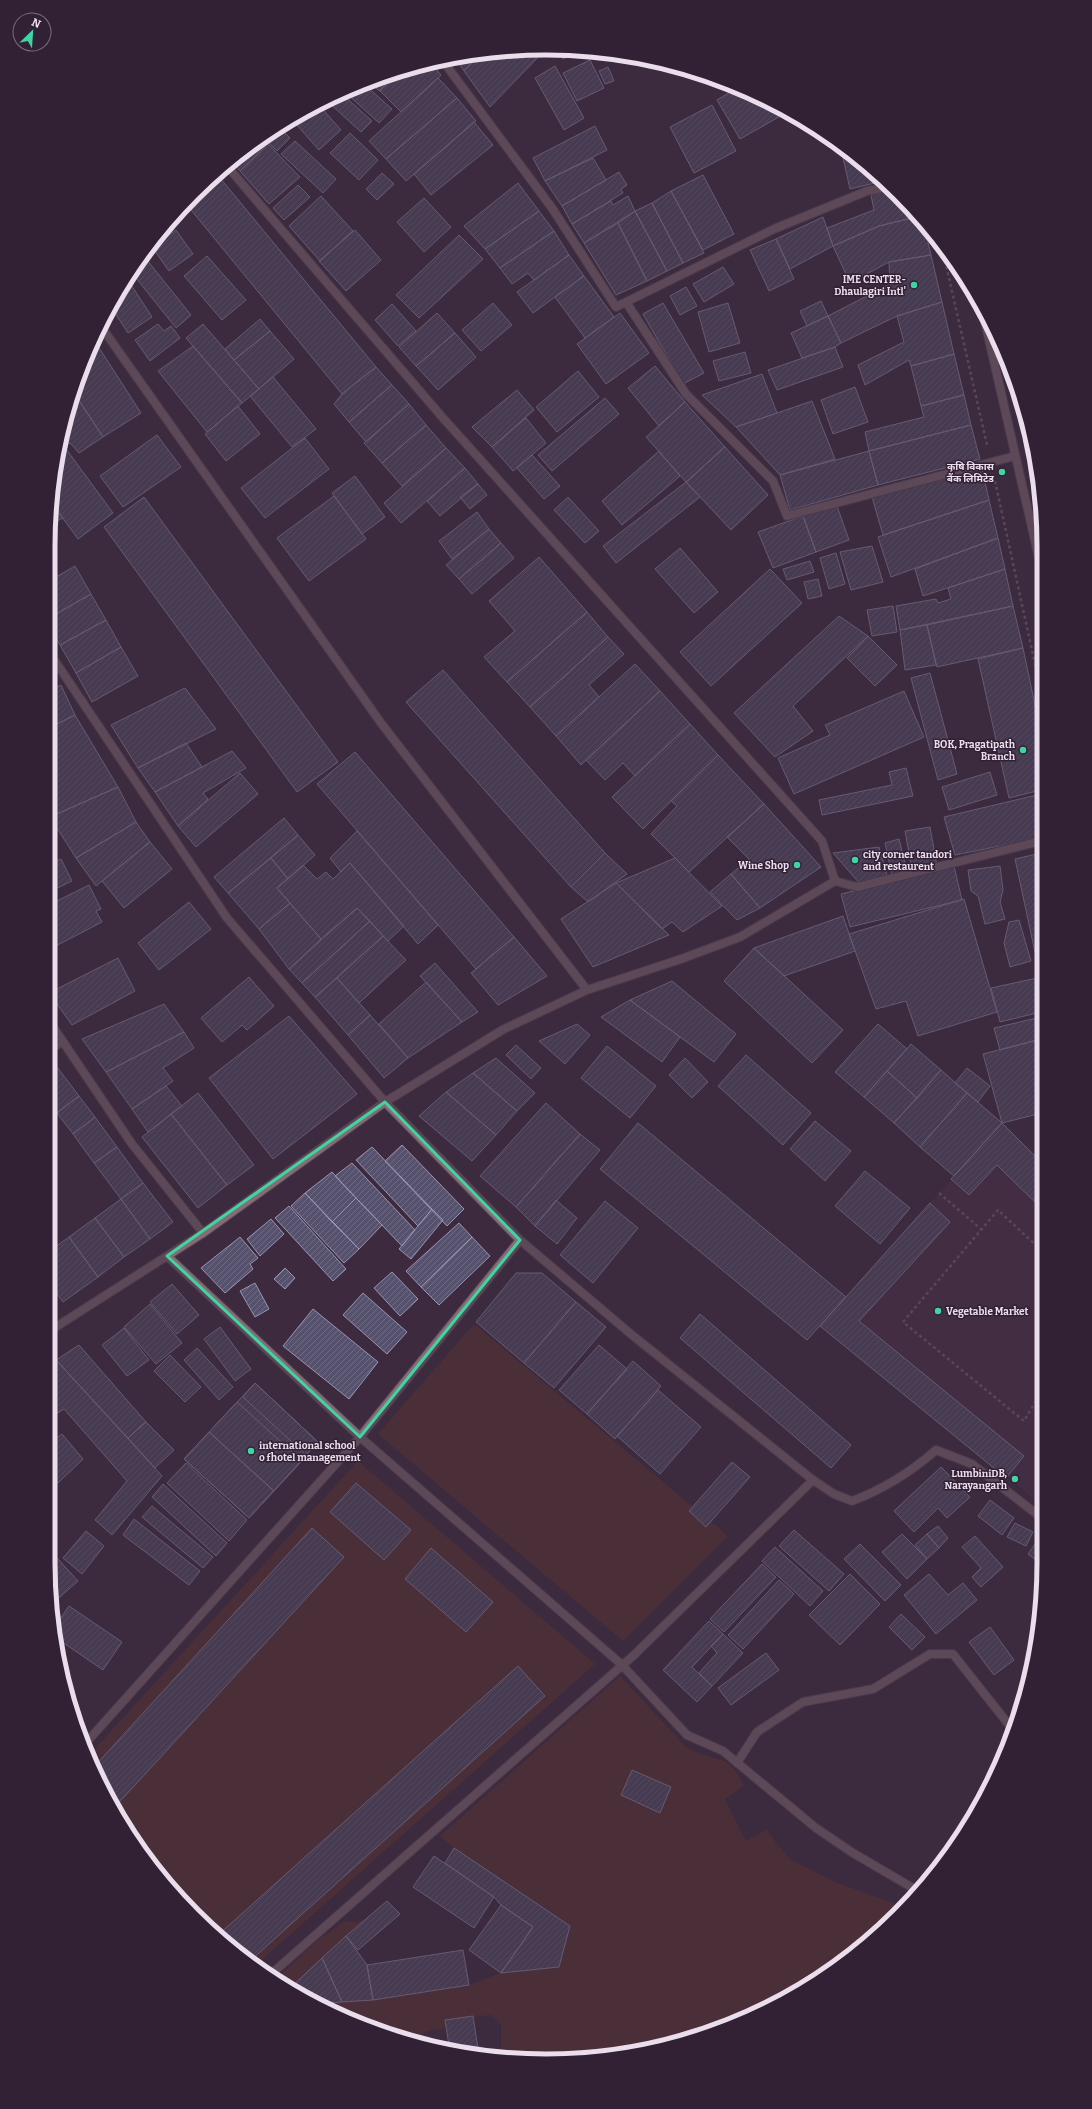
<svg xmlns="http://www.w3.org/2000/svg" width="1092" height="2109" font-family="Bitter,'Noto Sans Devanagari',serif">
<defs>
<pattern id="building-hatch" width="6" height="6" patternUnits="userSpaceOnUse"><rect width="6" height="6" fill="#56516c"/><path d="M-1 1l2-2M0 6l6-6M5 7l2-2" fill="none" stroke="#6e6a81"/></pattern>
</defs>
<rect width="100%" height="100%" fill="#3d2a3e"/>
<path fill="#49324b" d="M1002,1123l40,40 1,343 -223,-180z"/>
<path fill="#5d3631" d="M474,1324l254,212 -105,105 -245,-207z
M358,1461l237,203 -339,301 -39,-28 -66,-71 -36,-54 -26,-57z
M620,1676l66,71 14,7 25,7 11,10 8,15 -19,13 21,42 21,-12 9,14 14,16 45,23 69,25 -6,8 -75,62 -57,33 -91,34 -64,13 -97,3 -13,-2v-33l-10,-10 -46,5 1,8 -23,4 2,12 -69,-21 -40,-19 57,-4 96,-15 32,-12 58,-6 11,-41 -116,-78 -14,-12z
M363,1921l-74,68 -13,-10 40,-37 27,-20z"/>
<path fill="url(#building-hatch)" stroke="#9994b2" d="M545,50l-55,57 -26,-36 19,-19z
M558,50l20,-1 3,1 -18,9z
M483,52l-19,19 -9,-13 26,-6z
M590,60l14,28 -27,13 -14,-28z
M432,64l9,11 -40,37 -21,-21 21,-20z
M555,66l29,52 -20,12 -29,-52z
M608,67l6,14 -9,3 -6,-13z
M393,73l3,2 -17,16 -9,-9z
M438,78l19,20 -71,61 -17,-18z
M364,84l28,25 -13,14 -33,-30z
M737,88l29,11 20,14 -46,26 -23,-39z
M342,94l30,27 -11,11 -34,-31z
M457,98l19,23 -70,60 -20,-22z
M319,105l22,25 -22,20 -24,-27z
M712,105l24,46 -42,22 -24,-46z
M474,122l19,23 -62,50 -17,-21z
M595,126l12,24 -62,31 -12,-23z
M279,127l11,11 -13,13 -13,-13z
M350,133l28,27 -19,20 -29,-27z
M263,139l5,5 -28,27 -8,-10z
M295,141l41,38 -13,14 -42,-39z
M268,144l32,33 -31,27 -29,-33z
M841,149l33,22 9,10 -33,8z
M593,158l13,22 -44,26 -17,-25z
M619,172l8,13 -6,4 2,4 -51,31 -10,-18z
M216,173l160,194 -34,27 -155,-189z
M382,173l12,11 -17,16 -11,-11z
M703,175l31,59 -31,16 -32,-59z
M518,183l21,28 -54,38 -21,-23z
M298,185l12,12 -26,23 -11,-12z
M891,190l25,27 -37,9 -46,20 -6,-18 47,-18 -3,-15z
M671,191l33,62 -21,10 -31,-60z
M321,196l32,35 -33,30 -31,-35z
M628,196l7,15 -51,32 -12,-19 39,-23 2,4z
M424,198l27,29 -27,25 -27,-30z
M652,203l31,60 -16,8 -32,-60z
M539,211l15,20 -54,37 -15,-19z
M635,211l32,60 -20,10 -29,-58z
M823,217l10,29 -43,23 -14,-30z
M916,217l8,8 7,30 -42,7 -39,21 -17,-37 46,-20z
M618,223l29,58 -31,14 -32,-52z
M176,230l17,24 -24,17 -17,-24z
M355,230l26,30 -35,31 -27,-30z
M554,231l15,24 -35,25 -6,-7 -16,11 -12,-16z
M459,235l24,24 -64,59 -23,-23z
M776,239l18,40 -25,12 -19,-41z
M143,255l48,60 -15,13 -44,-55z
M569,255l15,21 -51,37 -16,-21z
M931,255l11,47 -45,14 -56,27 -13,-27 62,-32 -1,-22z
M207,256l39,44 -24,20 -38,-44z
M723,267l11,17 -30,18 -11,-18z
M584,276l30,41 -29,21 -30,-41z
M128,280l24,37 -24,16 -17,-26z
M686,287l11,19 -17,9 -10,-19z
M821,301l7,15 -21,10 -7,-15z
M942,302l12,52 -43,12 -2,-6 -44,25 -7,-20 46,-23 -7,-26z
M493,303l19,22 -31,26 -19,-21z
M663,303l41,70 -21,11 -40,-70z
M728,303l12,40 -31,9 -11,-40z
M392,304l24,27 -18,15 -23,-26z
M437,313l18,20 -39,33 -17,-19z
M620,313l29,40 -43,31 -29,-40z
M828,316l13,27 -6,4 -33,11 -11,-25z
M260,319l10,12 -36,29 -9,-11z
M158,324l6,7 7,-5 9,12 -30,23 -15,-21z
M203,324l56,65 -17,14 -56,-65z
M270,331l24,28 -35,30 -25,-29z
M455,333l21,24 -38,33 -22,-24z
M94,340l47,73 -38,24 -29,-44z
M193,346l49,57 -35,29 -49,-61z
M835,347l8,20 -66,23 -9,-20z
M745,352l6,21 -32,8 -6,-20z
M954,354l10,41 -43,11 -10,-40z
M655,366l30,36 -26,24 -31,-38z
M376,367l16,18 -43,37 -15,-18 8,-10z
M578,371l21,26 -42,35 -21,-25z
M762,374l15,39 -41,14 -34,-32z
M273,377l43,52 -24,18 -42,-51z
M392,385l17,19 -43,38 -17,-20z
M855,387l13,35 -35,12 -12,-34z
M517,390l17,20 -42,37 -20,-20z
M74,393l29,44 -24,16 -9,-10 -6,3 -3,-4 4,-25z
M964,395l7,30 -102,26 -4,-19 59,-15 -3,-11z
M605,398l14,16 -67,57 -14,-16z
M812,401l23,58 -55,16 -44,-48z
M685,402l40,45 -39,35 -40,-45z
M409,404l17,21 -44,38 -18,-20z
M238,406l22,28 -34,27 -21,-27z
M526,418l20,25 -33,28 -21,-24z
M426,425l20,23 -44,38 -20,-23z
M971,425l9,34 -102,26 -9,-34z
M157,435l24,32 -58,40 -23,-31z
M305,438l24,31 -64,49 -24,-30z
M61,442l52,71 -35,26 -27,-37z
M725,447l43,48 -37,35 -45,-48z
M446,448l19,20 -64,55 -17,-20z
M659,451l21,25 -58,49 -20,-24z
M869,451l9,34 -88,25 -10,-35z
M532,455l28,31 -16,13 -27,-31z
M465,468l13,16 -38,32 -13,-15z
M982,468l7,32 -106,35 -11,-38z
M355,476l30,41 -23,17 -30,-41z
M686,482l14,15 -84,66 -13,-17z
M478,484l9,11 -17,14 -10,-12z
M334,496l32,43 -57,42 -32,-43z
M144,497l194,265 -41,30 -193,-265z
M568,497l31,34 -14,12 -31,-33z
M989,500l9,38 -107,39 -13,-40z
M51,502l12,16 -14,7v-11z
M837,506l12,34 -33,12 -13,-36z
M477,512l12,17 -37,30 -13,-18z
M803,516l13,36 -43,16 -15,-36z
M489,529l12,14 -42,36 -13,-14z
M998,538l7,31 -82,27 -8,-27z
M501,543l13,15 -42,36 -13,-15z
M872,546l11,36 -32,8 -11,-38z
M680,548l38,44 -24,21 -39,-44z
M836,553l9,31 -16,5 -9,-31z
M539,557l48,55 -80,70 -23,-25 31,-26 -26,-30z
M810,561l4,11 -27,8 -4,-11z
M75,566l16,28 -42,24v-37z
M770,569l32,34 -91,83 -31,-34z
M1005,569l8,37 -113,24 -4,-24 40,-7 2,4 13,-4 -3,-11z
M818,579l4,17 -14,3 -4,-17z
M91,594l15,26 -46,25 -11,-19v-8z
M893,606l4,26 -25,4 -5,-26z
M1013,606l10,42 -86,19 -10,-42z
M587,612l21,25 -78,70 -23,-25z
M839,616l29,20 -75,70 20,25 -38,26 -41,-44z
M106,620l15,27 -45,26 -16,-28z
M927,625l9,40 -31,5 -5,-40z
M868,636l29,29 -22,21 -28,-28z
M608,637l16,17 -35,31 10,12 -43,39 -26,-29z
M121,647l17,29 -46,26 -16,-29z
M1023,648l17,81 1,61 -32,8 -31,-139z
M635,664l25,27 -79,74 -25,-29z
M443,670l162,183 -34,34 -165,-185z
M930,673l27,101 -19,6 -27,-102z
M61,685l14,30 -26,13v-37z
M185,688l31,41 -78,39 -27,-43z
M660,691l30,33 -55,52 -12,-13 -18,17 -19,-20z
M904,691l20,46 -130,57 -16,-36 52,-23 -5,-10z
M75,715l43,72 -68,30 -1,-89z
M690,724l28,31 -75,74 -31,-32z
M186,743l16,24 -47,25 -17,-24z
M232,751l14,17 -43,25 5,6 -30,27 -23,-34z
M355,752l159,185 -38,32 -159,-185z
M718,755l46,49 -75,68 -38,-38 26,-28 -6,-5z
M906,768l7,28 -91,19 -3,-15 73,-15 -3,-13z
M990,772l7,23 -48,15 -7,-23z
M240,773l18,21 -62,53 -18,-21z
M118,787l18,35 -60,36 -26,-41z
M1041,794v44l-86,17 -11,-38z
M764,804l57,63 -61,41 -29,-34 18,-15 -22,-22z
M284,818l14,17 -70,58 -14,-16z
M136,822l14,20 -54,44 -20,-28z
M930,827l7,39 -25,4 -7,-39z
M357,831l81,94 -20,19 -68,-81 -9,9 -11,-14z
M298,835l17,20 -27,24 -17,-21z
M899,839l8,32 -15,4 -7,-32z
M150,842l22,27 -48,39 -22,-27z
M879,847l9,31 -27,7 -28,-32z
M605,853l22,21 -39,28 -17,-15z
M1041,853v103l-5,1 -21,-98z
M271,858l17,21 -11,9 13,15 -31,26 -31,-36z
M675,858l47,48 -39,26 -11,-10 -10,7 -46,-46z
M61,859l11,22 -23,11v-28z
M350,863l54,63 -16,15 -31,-33 -36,31 -44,-51 26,-23 14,14 9,-7 7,7z
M954,866l8,34 -112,27 -9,-33z
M1000,866l3,24 -3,12 5,17 -20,5 -7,-28 -7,-5 -3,-21z
M731,874l29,34 -23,12 -27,-28z
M616,883l53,52 -76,32 -32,-48z
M89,885l12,24 -5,2 6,11 -48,25 -5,-12v-30z
M964,899l33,113 -79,24 -12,-35 -30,8 -27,-75z
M189,902l22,27 -52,41 -21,-27z
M290,903l31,36 -32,30 -30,-40z
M357,908l13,13 -68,62 -13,-14z
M843,916l12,35 -71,25 -30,-28z
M1019,920l12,41 -21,6 -6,-24 5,-21z
M370,921l13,15 -68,61 -13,-14z
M383,936l23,24 -47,43 -22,-25z
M514,937l33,39 -49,29 -27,-32z
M754,948l89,82 -31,33 -88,-82z
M118,958l17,33 -63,34 -23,-32z
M435,963l43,49 -16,10 -42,-46z
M249,977l25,29 -27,24 -5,-5 -20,17 -21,-24z
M337,978l33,37 -22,20 -33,-38z
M1037,978l4,18v16l-41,10 -9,-34z
M672,981l64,53 -22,28 -84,-62z
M426,982l36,40 -54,36 -29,-34z
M630,1000l50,37 -18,25 -61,-45z
M164,1004l20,28 -78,40 -24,-33z
M370,1015l38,43 -24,20 -36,-43z
M289,1016l68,78 -84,65 -64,-81z
M1041,1017v22l-41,11 -6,-22z
M577,1024l13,11 -25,29 -26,-23z
M878,1024l29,25 -43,48 -29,-25z
M184,1032l10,16 -31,20 10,13 -41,28 -26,-37z
M1041,1039l1,74 -40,10 -19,-69z
M911,1044l30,26 -24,28 -30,-27z
M516,1045l25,23 -10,11 -25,-24z
M607,1046l49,40 -26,32 -49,-40z
M746,1055l65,58 -28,32 -65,-59z
M496,1058l39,35 -18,18 -44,-38z
M685,1058l23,24 -16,16 -23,-23z
M57,1067l22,29 -22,17 -9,-12v-28z
M967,1068l23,18 -12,16 -23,-19z
M941,1070l26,23 -47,54 -26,-24z
M887,1071l30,27 -23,25 -30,-26z
M473,1073l44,38 -21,24 -50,-43z
M166,1086l16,20 -34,26 -16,-23z
M446,1092l50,43 -24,26 -53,-45z
M198,1093l56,72 -27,20 -56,-71z
M967,1093l35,30 -48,53 -34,-29z
M79,1096l16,21 -22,17 -16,-21z
M48,1101l9,12 -9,6z
M546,1103l34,31 -64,73 -36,-31z
M171,1114l56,71 -29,23 -56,-71z
M95,1117l22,30 -23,16 -21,-29z
M815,1121l36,30 -26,30 -35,-32z
M638,1123l208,174 -39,43 -207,-171z
M1002,1123l40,40v46l-45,-44 -28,30 -18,-16z
M580,1134l20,16 -65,76 -19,-19z
M402,1145l62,64 -17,17 -62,-65z
M117,1147l26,36 -22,16 -27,-36z
M372,1147l60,62 -14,17 -62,-66z
M352,1163l63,67 -13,16 -67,-70z
M865,1171l45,37 -30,36 -45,-38z
M332,1172l24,26 -24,24 -27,-29z
M143,1183l30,39 -23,17 -29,-40z
M305,1193l54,56 -15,14 -53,-57z
M356,1198l26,27 -23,24 -27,-27z
M121,1199l29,40 -26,18 -29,-39z
M556,1200l21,18 -20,26 -22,-18z
M605,1201l33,27 -45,55 -33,-28z
M930,1203l20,19 -91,99 165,135 -18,22 -186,-152z
M289,1206l57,63 -13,12 -58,-63z
M432,1209l11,11 -32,39 -12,-10z
M95,1218l29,39 -26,20 -29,-40z
M271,1219l13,15 -24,22 -13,-17z
M459,1223l13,14 -51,50 -15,-16z
M69,1237l29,40 -35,25 -15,-20v-30z
M240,1237l18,21 -8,6 3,5 -28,24 -24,-25z
M472,1237l18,19 -51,49 -18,-18z
M285,1268l10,10 -10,11 -11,-10z
M392,1272l26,27 -18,17 -26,-28z
M516,1273h26l34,29 -52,61 -48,-41z
M255,1283l14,26 -14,8 -15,-26z
M172,1284l27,31 -22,19 -27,-32z
M363,1293l44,39 -20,22 -44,-39z
M576,1302l30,25 -52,61 -30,-25z
M150,1304l32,39 -26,21 -32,-37z
M313,1309l65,53 -29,37 -66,-53z
M700,1314l151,131 -20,23 -151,-130z
M220,1327l31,42 -16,12 -31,-42z
M124,1328l25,32 -22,16 -25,-31z
M79,1345l67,77 -18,16 -72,-78z
M599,1345l28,24 -40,45 -28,-24z
M197,1348l36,39 -14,13 -35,-40z
M170,1355l31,32 -16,15 -31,-31z
M56,1360l106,116 -50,59 -17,-15 32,-39 -63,-72 -16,10v-54z
M633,1361l28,25 -46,53 -28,-25z
M255,1383l63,59 -12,13 -63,-58z
M255,1383l63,59 -69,76 -65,-59z
M658,1390l43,37 -41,47 -43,-38z
M237,1402l65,59 -28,30 -65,-59z
M146,1422l28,28 -19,18 -27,-30z
M209,1432l65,59 -25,27 -65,-59z
M62,1434l21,25 -25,24 -10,-12v-27z
M732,1462l18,15 -44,50 -17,-16z
M186,1463l61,57 -18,21 -62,-58z
M941,1467l29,30 -23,21 -9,-10 -24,24 -20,-21z
M356,1483l55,47 -27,30 -54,-48z
M163,1484l64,59 -11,13 -64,-59z
M990,1500l24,18 -12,17 -24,-19z
M152,1506l61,51 -10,11 -61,-51z
M134,1519l66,52 -11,14 -66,-50z
M1015,1523l18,9 -7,14 -19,-9z
M938,1526l10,12 -9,10 -12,-14z
M312,1528l32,29 -231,252 -19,-42z
M794,1530l50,44 -15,17 -50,-45z
M86,1531l18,15 -22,28 -19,-16z
M902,1534l25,25 -20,20 -25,-27z
M927,1534l12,14 -12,11 -12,-14z
M975,1536l28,31 -22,20 -9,-10 9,-9 -19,-21z
M1040,1537l3,2v27l-15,-12z
M860,1544l41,41 -16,16 -41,-42z
M775,1547l48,44 -13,15 -48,-45z
M48,1548l30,33 -26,23 -4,-41z
M431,1548l62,54 -27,30 -61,-53z
M762,1564l14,13 -52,55 -14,-13z
M850,1574l30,30 -40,41 -31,-30z
M929,1574l19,21 15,-12 14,17 -41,34 -32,-39z
M779,1580l15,14 -51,55 -15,-14z
M69,1606l53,36 -19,28 -48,-33 -1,-9z
M901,1614l24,23 -13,13 -23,-23z
M709,1621l14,13 -31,33 20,19 -15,16 -34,-32z
M990,1627l24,33 -20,15 -25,-33z
M723,1634l20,19 -31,33 -13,-13 18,-20 -6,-7z
M766,1653l13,17 -48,35 -13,-17z
M518,1666l27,30 -295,265 -33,-25z
M632,1770l39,17 -11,26 -39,-18z
M454,1848l116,78 -11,41 -58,6 32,-46 -32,-22 -7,-8 -49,-34z
M434,1856l60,41 -20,31 -61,-41z
M387,1901l13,13 -42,36 -12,-14z
M501,1905l32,22 -32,46 -32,-23z
M346,1936l21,29 6,35 -31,2 -20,-44z
M463,1950l6,35 -96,15 -6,-35z
M322,1958l20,44 -26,2 -27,-15z
M473,2016l6,39 -29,-3 -5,-32z"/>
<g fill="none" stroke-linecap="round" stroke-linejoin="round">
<defs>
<path id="lane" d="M984,318l56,245
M621,1664l66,71 36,16 93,77 37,25 65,38
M737,1763l20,-31 46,-30 70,-13 57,-35h23l60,76
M270,1975l364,-320 179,-175"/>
<path id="street" d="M443,61l109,147 64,99 158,-78 93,-38 21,-4
M226,165l217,253 379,423 13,40 22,6 184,-46
M626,302l60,92 87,87 14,35 228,-60
M100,325l281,398 206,267
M49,652l178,266 158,184 135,138 112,95 181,145 21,14 18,7c32,-12 59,-29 84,-51l36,14 71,55
M49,1021l83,123 71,89
M49,1051l13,-10
M167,1256l193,181 261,227
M48,1332l155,-99 182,-131 119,-73 83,-39 94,-31 59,-22 95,-56
M84,1745l276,-308 160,-197"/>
</defs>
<use href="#lane" stroke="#59475a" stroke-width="10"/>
<use href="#street" stroke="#59475a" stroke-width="10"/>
<path stroke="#7a697b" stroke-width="2.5" stroke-dasharray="3 3" stroke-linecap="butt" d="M941,243l46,202
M995,481l45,206
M939,1193l43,37
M1042,1251l-44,-41 -95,112 121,99 18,-30"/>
<use href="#lane" stroke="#846d75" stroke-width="8"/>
<use href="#street" stroke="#846d75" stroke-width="8"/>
</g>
<path d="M0 0H1092V2109H0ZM385,1102l135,138 -160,197 -193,-181z" fill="#3d2a3e" fill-opacity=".55" fill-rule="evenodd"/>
<path fill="none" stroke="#40d4a2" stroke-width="3" stroke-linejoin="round" d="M385,1102l135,138 -160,197 -193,-181z"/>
<g fill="#40d4a2" stroke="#322034" stroke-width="1.5">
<circle cx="914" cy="285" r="4"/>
<circle cx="1002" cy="472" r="4"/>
<circle cx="1023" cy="750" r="4"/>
<circle cx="855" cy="860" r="4"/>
<circle cx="797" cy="865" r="4"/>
<circle cx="938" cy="1311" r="4"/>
<circle cx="251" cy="1451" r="4"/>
<circle cx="1015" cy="1479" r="4"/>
</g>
<g text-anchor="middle" stroke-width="3" stroke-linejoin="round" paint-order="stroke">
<g font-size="10" font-weight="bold" fill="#ebdeec" stroke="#322034" text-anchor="end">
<text x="906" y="283">IME CENTER-<tspan x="906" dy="12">Dhaulagiri Intl'</tspan></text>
<text x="994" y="470">कृषि विकास<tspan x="994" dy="12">बैंक लिमिटेड</tspan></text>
<text x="1015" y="748">BOK, Pragatipath<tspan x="1015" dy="12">Branch</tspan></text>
<text x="863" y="858" text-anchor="start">city corner tandori<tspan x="863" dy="12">and restaurent</tspan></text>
<text x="789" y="869">Wine Shop</text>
<text x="946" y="1315" text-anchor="start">Vegetable Market</text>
<text x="259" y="1449" text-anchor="start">international school<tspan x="259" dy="12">o fhotel management</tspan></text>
<text x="1007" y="1477">LumbiniDB,<tspan x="1007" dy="12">Narayangarh</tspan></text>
</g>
</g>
<path d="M0 0H1092V2109H0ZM546 55H546A491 491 0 0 1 1037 546V1563A491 491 0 0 1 546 2054H546A491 491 0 0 1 55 1563V546A491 491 0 0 1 546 55Z" fill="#322034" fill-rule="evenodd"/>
<path fill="none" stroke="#ebdeec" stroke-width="5" d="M546 55H546A491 491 0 0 1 1037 546V1563A491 491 0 0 1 546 2054H546A491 491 0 0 1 55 1563V546A491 491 0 0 1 546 55Z"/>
<g transform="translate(32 32) rotate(25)"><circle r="19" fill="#322034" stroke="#7c6c7e"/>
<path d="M0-3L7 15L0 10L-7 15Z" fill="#40d4a2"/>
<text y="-6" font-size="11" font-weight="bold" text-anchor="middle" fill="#ebdeec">N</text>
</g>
</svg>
